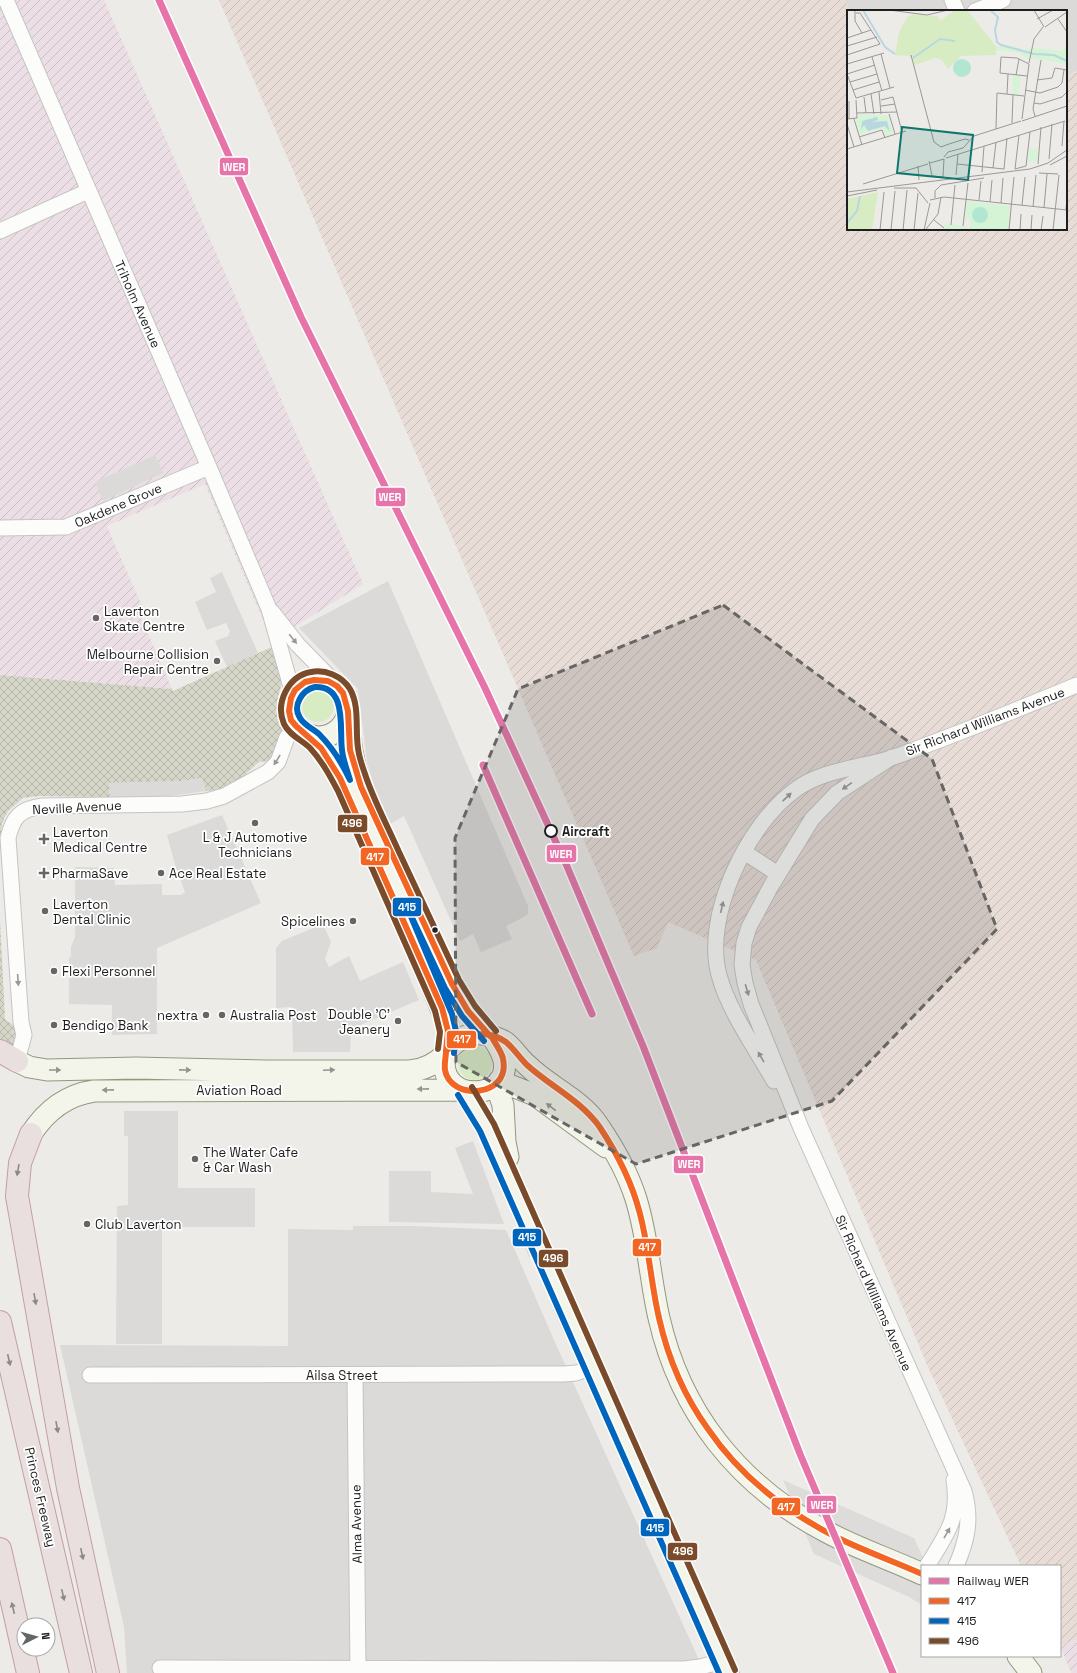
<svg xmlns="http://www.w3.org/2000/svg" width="1077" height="1673" font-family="'Space Grotesk',sans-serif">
<defs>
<pattern id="industrial-furrows" width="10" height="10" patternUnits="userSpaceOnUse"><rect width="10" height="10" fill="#ebdfe5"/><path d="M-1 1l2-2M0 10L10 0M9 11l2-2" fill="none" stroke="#c9bfc4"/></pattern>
<pattern id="military-furrows" width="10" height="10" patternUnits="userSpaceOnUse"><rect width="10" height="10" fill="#e8dcd6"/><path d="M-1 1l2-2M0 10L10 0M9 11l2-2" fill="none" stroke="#c7bcb7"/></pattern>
<pattern id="construction-cross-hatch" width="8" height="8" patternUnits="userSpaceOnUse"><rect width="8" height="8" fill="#d6d6c8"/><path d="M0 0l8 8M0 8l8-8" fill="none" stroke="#b7b7ab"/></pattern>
</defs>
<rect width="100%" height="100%" fill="#edebe7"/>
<path fill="#dcdad8" d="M845,0h232v71l-11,4v-64h-216z
M353,1226h62l91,4 52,119 147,324h-578l-3,-46 -64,-282 228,1v-117l65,1z"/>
<path fill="url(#industrial-furrows)" d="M0,0h104l259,584 -91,57 -67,-157 -98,42 35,80 -5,2 35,81 -172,-14z
M1077,1639v34h-6l-11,-27z"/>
<path fill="#dbdad8" d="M155,455l8,18 -60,28 -8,-19z
M222,572l36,81 -31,14 -12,-26 13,-5 2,-5 -4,-8 -19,7 -12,-28 21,-10 -6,-14z
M388,581l140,325v8l-4,3 -18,9 6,13 -31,13 -8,-18 -13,7 -56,-125 -14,8 -11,-21 -12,-41 -9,-73 -59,-61z
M202,778l4,13 -36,5 -60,1 -1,-14 71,-2z
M222,815l39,88 -104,45v86l-45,1v-30l-43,-1v-47h2v-10l4,-10v-70l39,1 1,17 47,-1v11h19l4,-3 -9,-24 -9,-33z
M323,924l8,18 -6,17 4,8 20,-11 11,25 43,-19 16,38 -68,29 -1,23h-57l-1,-45 -16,1v-60l6,-7z
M124,1111h54v77h77v39h-93v117h-46l1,-138 11,-1v-69h-4z
M473,1141l31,83 -115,-2v-51h42v21l42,2 -18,-46z
M520,1226l13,29 -4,2 -12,-30z
M557,1308l11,25 -4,1 -11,-25z"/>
<path fill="url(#military-furrows)" d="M219,0h626l5,11h-2v218h218v-154l11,-4v1568l-17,7v-80h-39l-93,-199 -172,-407 -88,-38 -11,26 -23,8z"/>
<path fill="url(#construction-cross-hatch)" d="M274,646l8,35 -5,22 6,29 -4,15 -10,14 -10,1 -18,16 -23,12 -12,1 -4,-13 -22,3 -71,2 1,14 -71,-1 -16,2 -15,13 -6,12 -2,21v-169l172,14 1,2z
M0,920l5,99 13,10v13l-5,3 -9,-2 -4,-5z"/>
<path fill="#d8ecc4" d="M302 706a16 16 0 1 1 32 0a16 16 0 1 1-32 0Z
M458 1063a17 17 0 1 1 34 0a17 17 0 1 1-34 0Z"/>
<path fill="#dddcda" d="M783,1480l131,58 13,28h-5v39l-13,-8 -95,-43z"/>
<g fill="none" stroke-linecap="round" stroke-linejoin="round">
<defs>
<path id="street" d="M6,0l203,467 60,142 24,85
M952,0l5,11
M975,11l28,-11
M0,231l88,-40
M0,528l66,-1 143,-60
M272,612l26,33 40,41
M892,757l-55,36 -25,26 -41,67 -22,41 -5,16 -2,22 3,18 6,21 50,124 163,363c8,28 3,50 -8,75
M744,852l34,22
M17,1061l7,-26 -3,-13 -13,-184c5,-21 12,-29 34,-32l140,-2 25,-3 17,-5 44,-24 10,-10 9,-25
M774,1081c-18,-32 -46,-71 -55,-106 -16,-59 28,-150 76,-185 28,-21 67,-22 99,-33 62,-22 122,-47 183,-72
M90,1375l474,-1 12,-1 18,-6
M355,1375l3,298
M927,1566c19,-31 33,-47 27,-86
M160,1668l524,1 16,-2 23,-6"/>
<path id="secondary" d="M290 708a29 29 0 1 1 58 0a29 29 0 1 1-58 0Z
M348,707c0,33 5,61 18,92l86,185 16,27 22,25
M310,737l19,22 14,23 62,138 40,98 3,18 -2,15
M492,1037c49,64 -63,76 -46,14 14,-13 25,-22 45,-15 5,2 10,3 14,6 8,6 14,16 22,23 22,22 54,34 71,60 15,22 30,48 38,74 12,38 14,80 23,119 10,44 30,88 58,124 29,37 66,67 108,89 31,17 65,28 97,43
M17,1061l12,6 18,3 89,-2 130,3h143c15,-1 27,-7 37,-18
M499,1081l36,14 71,52
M496,1085l7,20 2,37 3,15
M465,1091l22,36 241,546
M31,1134c15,-23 35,-39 63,-43l368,-1
M1018,1656l13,17"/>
<path id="highway" d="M0,1051l17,10
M31,1134l-11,29 -3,33 51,292 40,185
M0,1322l81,351
M0,1549l28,124"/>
</defs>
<use href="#street" stroke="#c5c4c3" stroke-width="17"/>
<use href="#secondary" stroke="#94977e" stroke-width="23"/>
<use href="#highway" stroke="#c49da6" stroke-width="24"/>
<use href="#street" stroke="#fcfcfb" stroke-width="15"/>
<use href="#secondary" stroke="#f3f4ea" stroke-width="21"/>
<use href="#highway" stroke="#eadfdf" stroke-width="22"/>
<defs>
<path id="bus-1" d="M492,1037c3,7 10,15 11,22 8,39 -53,42 -58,11 -1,-6 1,-13 1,-19 17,-16 38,-24 60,-9 8,7 14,16 21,23 23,21 53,35 72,61 18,27 33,56 41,88 9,34 11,70 19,104 9,40 25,78 49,111 32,47 77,82 128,108 28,14 57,24 86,37
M446,1051l2,-20 -6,-23 -102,-230 -19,-30 -25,-22 -5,-6 -2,-9 2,-13 4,-8 10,-8 9,-2 14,1 9,5 6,7 5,18 2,39 11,37 91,197 16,27 22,25"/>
<path id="bus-2" d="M315,687c33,-1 24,42 27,63 1,10 5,20 8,30 -8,-17 -18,-33 -31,-46 -6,-5 -15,-9 -19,-16 -8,-12 2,-28 15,-31z
M454,1053l2,-22 -4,-17 -45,-107 38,81 17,28 22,25
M458,1095l22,36 239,542"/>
<path id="bus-3" d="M438,1049l2,-17 -5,-21 -97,-220c-8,-15 -16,-30 -28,-43 -8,-8 -21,-13 -26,-24 -9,-21 4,-48 27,-52 14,-3 31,4 39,17 10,18 5,40 8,59 1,10 5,20 8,29 9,26 22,50 33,75 20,43 40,85 60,128l16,26 21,25
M472,1087l22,37 241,546"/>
</defs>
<use href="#bus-1" stroke="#fff" stroke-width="9"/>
<use href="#bus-2" stroke="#fff" stroke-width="9"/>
<use href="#bus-3" stroke="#fff" stroke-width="9"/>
<use href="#bus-1" stroke="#f26522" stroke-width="6"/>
<use href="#bus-2" stroke="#0065bd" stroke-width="6"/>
<use href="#bus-3" stroke="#7a4b2a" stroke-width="6"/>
<defs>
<path id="rail-1" d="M159,0l142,317 184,371 81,176 77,182 157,408 93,219
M483,765l109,249"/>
</defs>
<use href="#rail-1" stroke="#fff" stroke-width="10"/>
<use href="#rail-1" stroke="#e674a8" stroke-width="7"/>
</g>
<defs><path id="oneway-solid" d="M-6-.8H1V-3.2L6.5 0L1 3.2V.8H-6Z"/></defs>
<g fill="#989898">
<use href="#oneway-solid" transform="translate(293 639) rotate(51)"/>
<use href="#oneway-solid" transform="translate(277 760) rotate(122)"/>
<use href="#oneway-solid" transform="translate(847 786) rotate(145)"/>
<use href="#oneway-solid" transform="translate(787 797) rotate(-43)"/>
<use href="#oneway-solid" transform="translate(722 907) rotate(-77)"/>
<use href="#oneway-solid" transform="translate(18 980) rotate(86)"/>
<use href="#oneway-solid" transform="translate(747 990) rotate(74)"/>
<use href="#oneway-solid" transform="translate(761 1057) rotate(-120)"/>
<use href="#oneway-solid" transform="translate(947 1533) rotate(-60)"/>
</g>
<g fill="#93948e">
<use href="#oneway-solid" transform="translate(55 1070)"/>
<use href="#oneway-solid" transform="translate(185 1070) rotate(1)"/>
<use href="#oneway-solid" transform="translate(329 1070) rotate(-3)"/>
<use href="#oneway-solid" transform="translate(423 1089) rotate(179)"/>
<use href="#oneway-solid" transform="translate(108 1090) rotate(179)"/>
<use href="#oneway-solid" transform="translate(551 1107) rotate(-143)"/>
</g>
<g fill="#8e8888">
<use href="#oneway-solid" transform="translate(18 1170) rotate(100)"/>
<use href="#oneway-solid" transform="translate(35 1299) rotate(80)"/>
<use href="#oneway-solid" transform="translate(9 1360) rotate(77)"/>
<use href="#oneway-solid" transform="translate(57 1427) rotate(80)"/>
<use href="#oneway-solid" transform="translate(82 1554) rotate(78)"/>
<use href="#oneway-solid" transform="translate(63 1595) rotate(77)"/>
<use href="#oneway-solid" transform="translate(13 1608) rotate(-103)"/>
</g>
<path fill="#666664" fill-opacity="0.2" stroke="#666664" stroke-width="3" stroke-dasharray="8 5" stroke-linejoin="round" d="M723,605l209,154 65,170 -165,172 -196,63 -180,-102 -1,-224 63,-149z"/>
<g fill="#666664" stroke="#fff" stroke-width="1.5">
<circle cx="96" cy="618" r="4"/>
<circle cx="217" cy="661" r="4"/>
<circle cx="255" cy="823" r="4"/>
<path d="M42 833h4v4h4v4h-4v4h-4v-4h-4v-4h4z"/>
<path d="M42 867h4v4h4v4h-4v4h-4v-4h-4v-4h4z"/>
<circle cx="161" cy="873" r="4"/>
<circle cx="45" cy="911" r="4"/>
<circle cx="353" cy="921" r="4"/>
<circle cx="54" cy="971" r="4"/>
<circle cx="206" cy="1015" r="4"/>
<circle cx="222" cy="1015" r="4"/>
<circle cx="398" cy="1021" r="4"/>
<circle cx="54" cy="1025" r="4"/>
<circle cx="195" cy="1159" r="4"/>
<circle cx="87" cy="1224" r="4"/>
</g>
<circle fill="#fff" stroke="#1e1e1e" stroke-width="2" cx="551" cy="831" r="6"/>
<circle fill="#1e1e1e" stroke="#fff" stroke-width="1.5" cx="435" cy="930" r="3.5"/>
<g text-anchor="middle" stroke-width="3.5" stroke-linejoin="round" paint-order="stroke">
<g font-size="13" fill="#1e1e1e" stroke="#fff">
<text transform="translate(138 304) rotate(66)" y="5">Triholm Avenue</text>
<text transform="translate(118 505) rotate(-23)" y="5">Oakdene Grove</text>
<text transform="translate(985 721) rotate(-21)" y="5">Sir Richard Williams Avenue</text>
<text transform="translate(77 807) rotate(-3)" y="5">Neville Avenue</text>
<text x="239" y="1095">Aviation Road</text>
<text transform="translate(874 1293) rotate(66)" y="5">Sir Richard Williams Avenue</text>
<text x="342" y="1380">Ailsa Street</text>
<text transform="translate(41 1497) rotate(77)" y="5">Princes Freeway</text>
<text transform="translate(356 1524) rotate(-91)" y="5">Alma Avenue</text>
</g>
<g font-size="13" fill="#1e1e1e" stroke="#fff" text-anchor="start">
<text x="104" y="616">Laverton<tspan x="104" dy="15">Skate Centre</tspan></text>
<text x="209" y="659" text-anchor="end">Melbourne Collision<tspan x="209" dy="15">Repair Centre</tspan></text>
<text x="53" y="837">Laverton<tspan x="53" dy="15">Medical Centre</tspan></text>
<text x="255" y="842" text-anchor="middle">L &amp; J Automotive<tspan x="255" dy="15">Technicians</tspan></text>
<text x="52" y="878">PharmaSave</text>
<text x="169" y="878">Ace Real Estate</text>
<text x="53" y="909">Laverton<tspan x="53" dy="15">Dental Clinic</tspan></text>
<text x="345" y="926" text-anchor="end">Spicelines</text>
<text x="62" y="976">Flexi Personnel</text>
<text x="390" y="1019" text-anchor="end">Double 'C'<tspan x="390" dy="15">Jeanery</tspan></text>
<text x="198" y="1020" text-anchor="end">nextra</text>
<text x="230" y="1020">Australia Post</text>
<text x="62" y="1030">Bendigo Bank</text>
<text x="203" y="1157">The Water Cafe<tspan x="203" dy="15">&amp; Car Wash</tspan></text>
<text x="95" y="1229">Club Laverton</text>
</g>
<g font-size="13" font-weight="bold" fill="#1e1e1e" stroke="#fff" text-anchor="start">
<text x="562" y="836">Aircraft</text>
</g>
</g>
<g transform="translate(847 10)">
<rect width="220" height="220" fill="#edebe7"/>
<path d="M108,0h12l29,36v9l-35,1 -13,13 -6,-9 -7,-2 -20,7 -6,-9 -14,-1 4,-23 8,-15 6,-3 24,2 4,4zM31,182l-6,38h-24l-1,-31z" fill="#d8ecc4"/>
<path d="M220,32v22l-36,-6 2,-10 30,3zM149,36l23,2 6,4 1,-4 5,1 -2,10 -10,-6 -23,-3zM166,65l8,1 -3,19 -6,-1zM14,104l27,2 5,18 -7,2 -4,-8 -22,6 -4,-13zM182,139h9l-1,11 -4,2h-5zM120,191l43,5 -2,24h-66l5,-7 23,5 1,-9h-6z" fill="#d4f4d5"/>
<path d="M106 58a9 9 0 1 1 18 0a9 9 0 1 1-18 0ZM125 205a8 8 0 1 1 16 0a8 8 0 1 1-16 0Z" fill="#b0e6d2"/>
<path d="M30,107l1,3 -7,2 16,-1 3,11 -5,-6 -17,5 -4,-6 -3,5 1,-9z" fill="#b9d7e1"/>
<path fill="none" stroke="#b9d7e1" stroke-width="2" d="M16,0l22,37 10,7M143,0l8,7 -3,13 2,12 4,3 33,9 20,1 13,6M66,48l27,-19 15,2M0,213l10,-12 3,-15"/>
<path fill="none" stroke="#9a9997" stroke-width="1" d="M8,0v11l7,12M42,0l38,5 21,-5M187,0l10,17M190,9l16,-9M211,9l9,13M198,17l22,-15M0,28l24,-8M0,36l30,-9M34,44l9,34M0,45l33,-11 -20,-31h-4M64,45l23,87 7,5 8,-3M25,47l10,34M182,53l5,-24 9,-12M0,54l37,-11M0,64l28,-9M0,64l9,24M169,65l3,-16M180,66l-27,-3 1,-16 16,1 12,6M190,70l15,-2 3,-10 12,2M3,72l27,-8M6,80l26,-8M178,80l15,3 18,-6 4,-4 2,-13M32,82l2,22M24,84l3,20M160,84l1,-20M17,87l2,16M9,88l38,-11M34,90l12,-3 9,35M187,93l6,1 22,-7 5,-5M34,96l14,-2M10,103l40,-1M42,104l6,20M188,106l-2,-7 8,-49M0,109l10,-1 -1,-18M2,109v-18M7,109l8,26M175,109l7,-55M175,111l45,-15M165,113l1,-28M0,114l7,23M149,119l1,-36 27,3M172,125l-4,34 11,-3 4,-34M12,127l23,-7 3,8M102,134l16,-5 4,1M215,136l2,-25M0,139l59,-18M97,147l4,-5 15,-4 11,-12 47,-15M99,148l119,-37M202,149l3,-35M82,151l3,15 11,1 1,-18 -14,4M110,154l47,5 3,-31M191,154l3,-37M203,155l17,-9M71,156l1,14M146,158l3,-26M135,162l2,-26M192,163l19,1M122,164l2,-24M109,165l2,-21M16,174l65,-20M47,178h22l12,15M0,182l183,-23 18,-6 19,-13M0,186l30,-6M88,188v-7l6,-6 43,-7M83,190l14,-3 123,13M132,190l2,-19M143,192l2,-22M154,193l2,-25M175,195l3,-28M186,197l3,-32M197,198l3,-34M219,200l1,-13M87,210l10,8M104,215l4,-40M116,216l5,-43M79,219l12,-15 3,-17M33,220l4,-38M44,220l4,-39M56,220l4,-40M67,220l4,-37M77,220l6,-27M162,220l5,-53M173,220l1,-16M184,220l1,-15M194,220l2,-14M206,220l6,-55"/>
<path fill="#0f766e" fill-opacity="0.15" stroke="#0f766e" stroke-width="2" d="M55,117l71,8 -5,45 -71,-7z"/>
<rect width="220" height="220" fill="none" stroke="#1e1e1e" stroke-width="2"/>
</g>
<g stroke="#fff" stroke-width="1.5">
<rect x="219" y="157" width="30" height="19" rx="4" fill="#e674a8"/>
<rect x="375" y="487" width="31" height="20" rx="4" fill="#e674a8"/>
<rect x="337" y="814" width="31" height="19" rx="4" fill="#7a4b2a"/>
<rect x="546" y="844" width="31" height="19" rx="4" fill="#e674a8"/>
<rect x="360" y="847" width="30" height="19" rx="4" fill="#f26522"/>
<rect x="392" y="897" width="30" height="20" rx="4" fill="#0065bd"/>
<rect x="446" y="1030" width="31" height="19" rx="4" fill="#f26522"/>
<rect x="673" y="1155" width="31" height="19" rx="4" fill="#e674a8"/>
<rect x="512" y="1228" width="30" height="19" rx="4" fill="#0065bd"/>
<rect x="632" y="1238" width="30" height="19" rx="4" fill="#f26522"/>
<rect x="538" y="1249" width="31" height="19" rx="4" fill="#7a4b2a"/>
<rect x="806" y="1495" width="31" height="19" rx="4" fill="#e674a8"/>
<rect x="771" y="1497" width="30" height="19" rx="4" fill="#f26522"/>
<rect x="640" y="1518" width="30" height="19" rx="4" fill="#0065bd"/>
<rect x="667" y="1542" width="31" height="19" rx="4" fill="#7a4b2a"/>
</g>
<g font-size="11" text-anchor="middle" font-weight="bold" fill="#fff">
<text x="234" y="171">WER</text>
<text x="390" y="501">WER</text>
<text x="352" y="827">496</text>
<text x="561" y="858">WER</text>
<text x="375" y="861">417</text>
<text x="407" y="911">415</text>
<text x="462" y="1043">417</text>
<text x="689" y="1168">WER</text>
<text x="527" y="1241">415</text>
<text x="647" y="1251">417</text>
<text x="553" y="1262">496</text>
<text x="822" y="1509">WER</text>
<text x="786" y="1511">417</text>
<text x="655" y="1532">415</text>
<text x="683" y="1555">496</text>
</g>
<rect x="921" y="1565" width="140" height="92" fill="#ffffff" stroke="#a5a5a5"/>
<rect x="929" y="1578" width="20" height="6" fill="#e674a8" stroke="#a5a5a5"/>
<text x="957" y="1585" font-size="12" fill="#1e1e1e">Railway WER</text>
<rect x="929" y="1598" width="20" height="6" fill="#f26522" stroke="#a5a5a5"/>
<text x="957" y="1605" font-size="12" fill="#1e1e1e">417</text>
<rect x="929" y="1618" width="20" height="6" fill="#0065bd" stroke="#a5a5a5"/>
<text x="957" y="1625" font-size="12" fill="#1e1e1e">415</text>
<rect x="929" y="1638" width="20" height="6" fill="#7a4b2a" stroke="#a5a5a5"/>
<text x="957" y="1645" font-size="12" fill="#1e1e1e">496</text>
<g transform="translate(36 1637) rotate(84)"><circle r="19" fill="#ffffff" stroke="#a5a5a5"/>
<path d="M0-3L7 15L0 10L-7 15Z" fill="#666664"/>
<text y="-6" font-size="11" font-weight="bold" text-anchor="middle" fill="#1e1e1e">N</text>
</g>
</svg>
